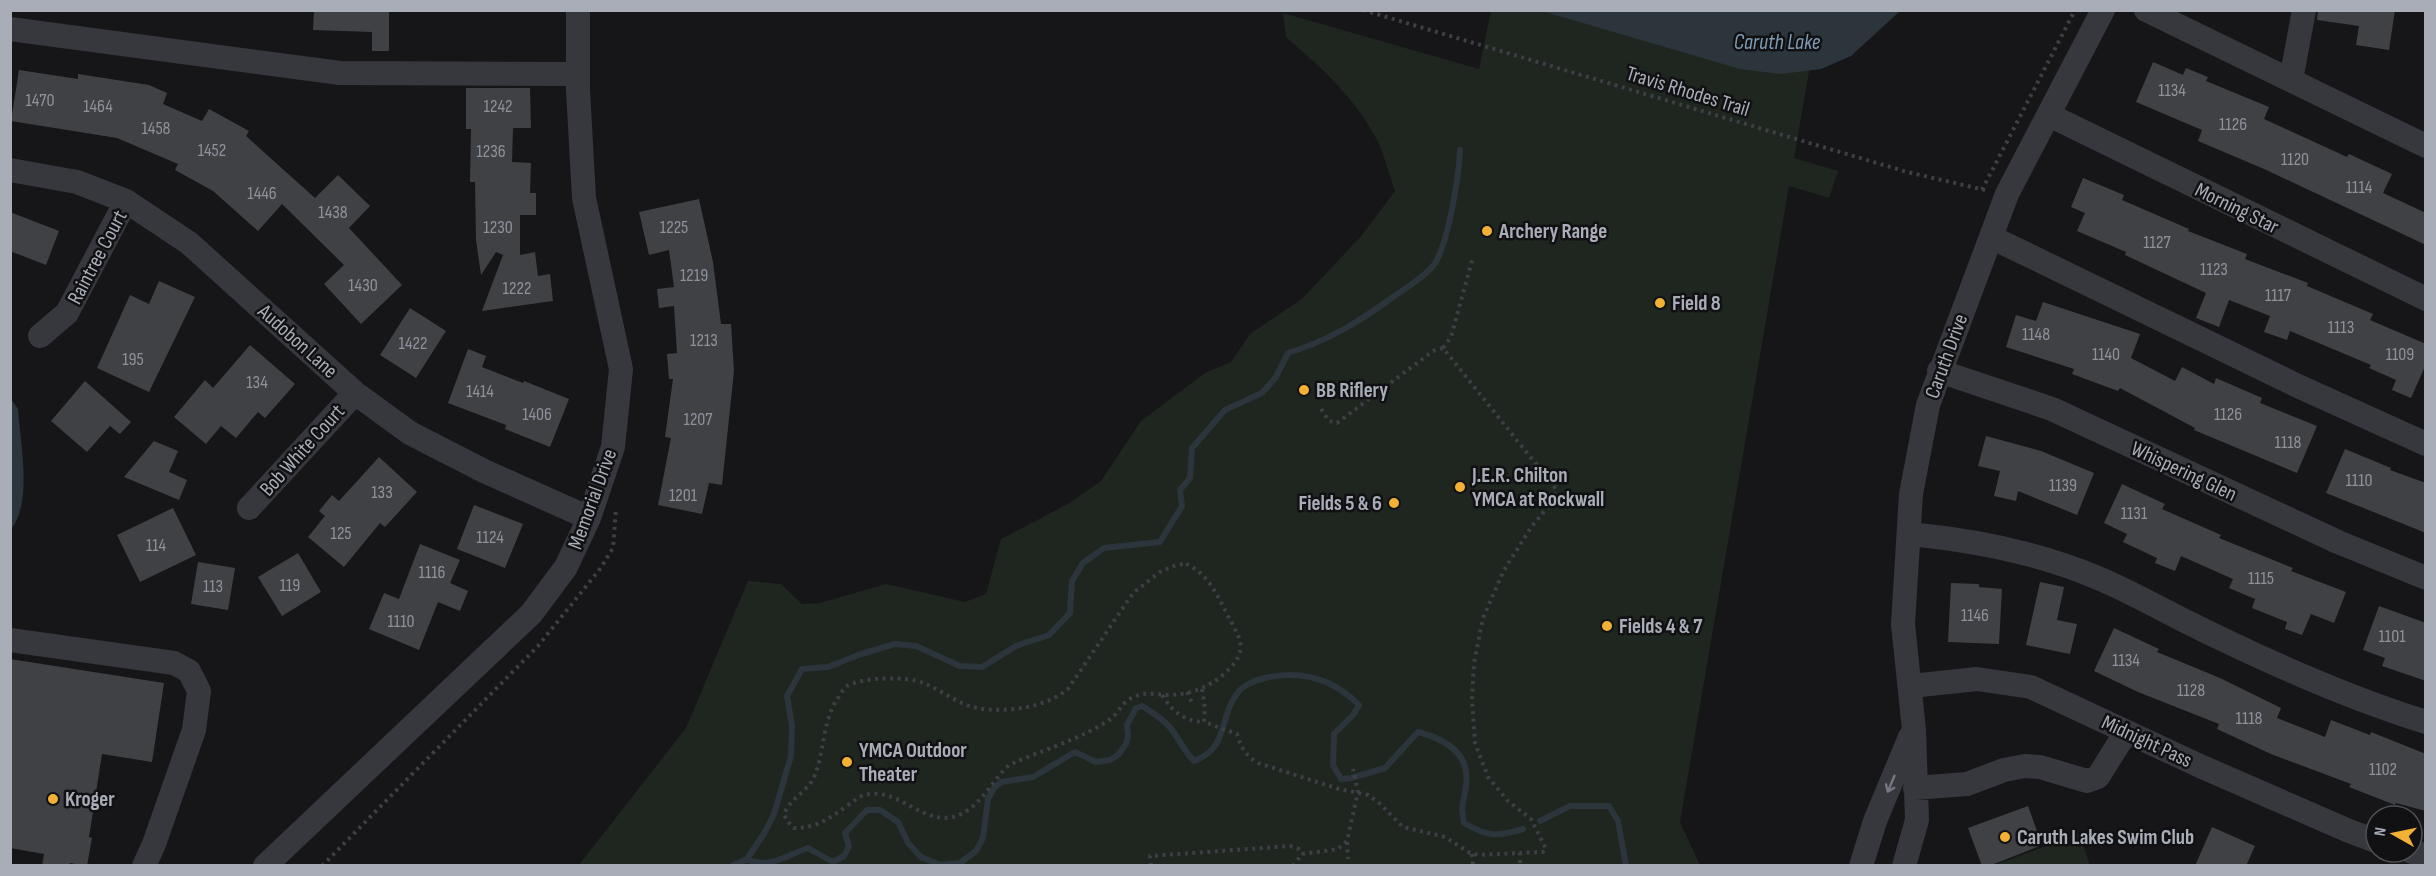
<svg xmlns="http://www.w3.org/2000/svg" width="2436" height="876" font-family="'Sofia Sans Condensed',sans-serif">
<rect width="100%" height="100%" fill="#161618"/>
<path fill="#1e261f" d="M1491,10l56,1 207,60 35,-39 23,22 -18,104 44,13 -9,27 -40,-12 -109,636 20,43 -1122,1 108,-138 62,-147 33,3 21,20 18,-1 66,-19 79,18 21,-8 15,-55 67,-35 33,-23 40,-60 64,-48 26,-11 19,-28 53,-36 59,-63 33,-44c-6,-16 -10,-34 -17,-49 -21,-42 -57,-75 -92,-105l-3,-24 196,56z
M2079,834l11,31h-96z"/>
<path fill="#2c353c" d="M1542,11h358l-49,45 -30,13 -40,5 -41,-5z
M11,399l7,10c2,32 15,94 -7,120z"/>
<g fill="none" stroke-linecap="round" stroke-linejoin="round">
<path stroke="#2c353c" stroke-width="6" d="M1540,821l30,-15h39l9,15 8,45
M747,859c21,11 40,-4 61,-11l25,14 11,-6 5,-10 -4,-13 22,-23h13l18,12 10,21 13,14 19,8 20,-2 16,-12 7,-13 5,-39 6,-11 7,-6 32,-5 42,-25 21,10 14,-2 8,-5 8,-11 2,-8 -1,-11 9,-17 6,-2c11,7 23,14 30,24 8,11 13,22 22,31 37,-14 23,-45 46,-71 6,-6 17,-10 25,-12 36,-8 68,1 94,27l-6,10 -19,19 -1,31 8,14 10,-1 34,-10 33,-36c27,7 53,21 48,54 -2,18 -6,16 -2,37 24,14 32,14 59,6
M732,866l15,-7 18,-27 9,-18 17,-58 1,-30 -5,-30 15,-27 26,-2 33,-13 34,-10 21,2 44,20 22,1 34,-21 33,-11 21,-22 2,-32 11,-18 21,-15 56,-6 22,-36 -2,-16 10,-12 2,-30 33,-38 37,-17 14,-16 12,-24c40,-12 72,-32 105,-56 13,-9 30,-19 40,-31 15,-19 26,-91 27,-116"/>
</g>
<path fill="#404145" d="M314,10h75v41h-17v-19l-59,-2z
M2318,10h77l-6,40 -33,-5 3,-19 -42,-6z
M2153,62l30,13 3,-7 22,9 -2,4 63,26 -5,12 83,38 2,-3 43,20 -9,19 43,20v32l-162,-76 -66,-28 4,-11 -66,-28z
M19,70l59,9v-5l71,11 18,8 -4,11 39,17 7,-12 40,22 -3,5 69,62 23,-23 32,31 -21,22 53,57 -41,39 -37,-40 20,-19 -62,-61 -24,27 -45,-40 -38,-21 3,-6 -61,-26 -106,-17z
M466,88h64l1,40h-18l-1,34 19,1 -1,30h6v22h-16v40l15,-3 3,24 12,-2 3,27 -71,10 21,-56 -7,-3 -15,23 -5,-35 -1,-58h-5l1,-53h-5z
M2083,178l41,17 -2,5 67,29 -1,2 59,23 -2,5 63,24 -1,3 66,28 -3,6 56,24v20l-15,34 -19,-8 4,-10 -27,-12 2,-3 -81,-34 -3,9 -23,-8 6,-16 -41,-16 -10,27 -23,-9 10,-25 -81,-38 1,-3 -49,-21 8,-18 -14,-6z
M699,199l14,63 8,62h10l3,47 -12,114 -13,-2 -7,31 -44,-9 13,-67 -6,-1 8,-58h-4l-2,-25 10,-1 -3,-47 -15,2 -2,-19 17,-2 -5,-37 -20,5 -10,-43z
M10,212l49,19 -13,34 -36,-14z
M159,281l36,16 -46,95 -52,-24 33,-73 19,9z
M2043,302l97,32 -9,24 44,23 7,-14 32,17 2,-6 46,20 -2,5 57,23 -20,47 -103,-43 1,-2 -75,-40 -2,3 -46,-17 2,-5 -68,-22 10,-32 20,6z
M410,308l36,23 -30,47 -36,-23z
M250,345l45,39 -30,34 -7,-6 -22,26 -15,-12 -15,18 -32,-27 31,-37 8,8z
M468,349l18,7 -4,11 41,16 1,-2 45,18 -19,48 -45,-18 1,-4 -58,-22z
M85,381l46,41 -11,12 -10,-8 -23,26 -36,-31z
M1986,436l55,15 53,22 -17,42 -59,-24 -2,10 -22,-5 6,-25 -22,-5z
M154,441l24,10 -9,21 18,8 -8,20 -55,-23z
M2345,449l46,19 -1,2 36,13v50l-100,-40z
M379,457l38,35 -32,35 -5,-4 -36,44 -36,-30 17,-21 -6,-5 13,-16 7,6z
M2122,484l43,20 -3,5 59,26 -2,3 74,30 -2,3 55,21 -12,31 -23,-9 -9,21 -17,-6 2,-7 -35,-14 3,-9 -26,-11 4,-9 -52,-23 -6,15 -20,-8 2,-5 -34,-16 4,-8 -23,-11z
M474,505l49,19 -18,44 -48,-19z
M173,508l23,47 -56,27 -23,-47z
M420,544l40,16 -10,23 18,8 -8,20 -22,-9 -19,48 -50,-21 15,-36 15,6z
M298,553l23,39 -39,24 -24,-39z
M198,562l37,6 -7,42 -37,-6z
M2040,582l24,5 -7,33 20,4 -7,30 -44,-9z
M1951,583l28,1v3l23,2 -3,55 -51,-2z
M2379,606l47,17v58l-44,-15 3,-8 -22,-8z
M2114,628l45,21 -2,3 63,26 61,30 -4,10 48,19 6,-17 39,15 1,-3 55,22v57l-30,-8 -1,2 -46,-18 2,-3 -80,-30 -54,-25 2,-5 -81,-32 -44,-21z
M10,659l154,24 -12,79 -50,-8 -13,83 3,1 -5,28 -17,-3v3h-28l2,-12 -34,-6z
M2028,806l14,39 -53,21h-7l-14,-38z
M2212,827l43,19 -9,20h-51z"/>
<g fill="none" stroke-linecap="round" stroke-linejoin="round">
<path stroke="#3d3f44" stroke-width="4" stroke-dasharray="3 4.5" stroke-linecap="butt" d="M1363,10l544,162 78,18
M1982,190l93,-180
M1443,348l8,-11 22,-80
M1321,409l8,12 8,2 96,-72 10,-3 113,141 -3,12 -21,25 -28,44 -21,48 -9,45 -2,37 3,43 13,34 20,24 23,18 15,30 -3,3 -23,1
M1186,564c21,9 30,29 40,48 13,26 25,37 0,60 -16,15 -36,23 -58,23 -15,-1 -26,-4 -40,5 -7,5 -11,15 -19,20 -30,20 -67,30 -100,45 -15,14 -24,33 -41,45 -40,27 -65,-25 -104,-15 -7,2 -10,7 -16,10 -18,13 -31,23 -54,23l-7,-7 -3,-7c7,-17 24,-22 31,-39 9,-23 8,-53 21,-74 3,-4 7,-12 11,-15 15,-9 61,-10 76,-3 19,7 34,21 54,25 29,5 68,0 91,-19l65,-96 27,-21 16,-7z
M1202,689l3,19 -1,14 33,12c4,14 9,22 21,29l81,26 29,6 10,7 25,25 42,10 25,16 9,2 41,-2v11
M1187,692l5,11
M1162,695c11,17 22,26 42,27
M1347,842l1,17
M1472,854l1,12
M322,866l216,-220 62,-77 13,-21 3,-38
M1151,866l-1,-10 140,-10 9,3 3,5
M1293,866l9,-12 36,-5 9,-8 11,-49 -5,-23"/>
<path stroke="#37383d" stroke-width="24" d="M2146,10l280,136
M10,29l330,44 238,1
M2291,80l13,-70
M2049,115l377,184
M10,170l67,12 49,19 63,42 166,150 55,40 74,38 105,47
M1991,237l309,150 126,57
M40,336l27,-23 59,-112
M1939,371l113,38 286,133 88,36
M249,508l106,-115
M1909,534c64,6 128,18 189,44 29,12 57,28 85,42 78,39 159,76 243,102
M10,640l164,23 15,8 10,20 -5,39 -40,114 -10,22
M1911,686l66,-7 54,8 169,79 149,65 27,10
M1915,788l52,-4 37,-14 21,-4 15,1 47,14 11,-4 28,-45
M2412,852l14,3
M265,866l266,-252 35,-47 23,-49 24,-71 8,-78 -37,-171 -6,-108v-80
M1861,866l14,-45 35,-84
M1904,866l13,-46 -3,-90 -11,-106 8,-130 17,-89 79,-211 96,-184"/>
</g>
<defs><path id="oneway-shaft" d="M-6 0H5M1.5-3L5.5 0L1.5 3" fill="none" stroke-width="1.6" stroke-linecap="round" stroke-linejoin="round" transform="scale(1.5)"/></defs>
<use stroke="#757881" href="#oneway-shaft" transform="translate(1891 784) rotate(113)"/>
<g fill="#f2b134" stroke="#111113" stroke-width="2">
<circle cx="1487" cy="231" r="6"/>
<circle cx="1660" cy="303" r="6"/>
<circle cx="1304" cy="390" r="6"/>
<circle cx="1460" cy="487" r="6"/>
<circle cx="1394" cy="503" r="6"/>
<circle cx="1607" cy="626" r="6"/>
<circle cx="847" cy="762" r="6"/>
<circle cx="53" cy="799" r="6"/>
<circle cx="2005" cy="837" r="6"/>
</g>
<g text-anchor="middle" stroke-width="5" stroke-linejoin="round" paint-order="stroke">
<g font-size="18" fill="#8e929b">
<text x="2172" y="96">1134</text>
<text x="40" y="106">1470</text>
<text x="98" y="112">1464</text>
<text x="498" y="112">1242</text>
<text x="2233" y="130">1126</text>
<text x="156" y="134">1458</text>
<text x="212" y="156">1452</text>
<text x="491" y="157">1236</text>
<text x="2295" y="165">1120</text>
<text x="2359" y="193">1114</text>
<text x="262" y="199">1446</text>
<text x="333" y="218">1438</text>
<text x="498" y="233">1230</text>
<text x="674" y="233">1225</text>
<text x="2157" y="248">1127</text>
<text x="2214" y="275">1123</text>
<text x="694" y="281">1219</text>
<text x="363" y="291">1430</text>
<text x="517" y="294">1222</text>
<text x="2278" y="301">1117</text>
<text x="2341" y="333">1113</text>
<text x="2036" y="340">1148</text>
<text x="704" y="346">1213</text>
<text x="413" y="349">1422</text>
<text x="2106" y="360">1140</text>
<text x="2400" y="360">1109</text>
<text x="133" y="365">195</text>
<text x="257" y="388">134</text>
<text x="480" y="397">1414</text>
<text x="537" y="420">1406</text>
<text x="2228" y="420">1126</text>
<text x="698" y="425">1207</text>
<text x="2288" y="448">1118</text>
<text x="2359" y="486">1110</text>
<text x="2063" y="491">1139</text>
<text x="382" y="498">133</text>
<text x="683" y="501">1201</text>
<text x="2134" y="519">1131</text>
<text x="341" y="539">125</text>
<text x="490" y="543">1124</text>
<text x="156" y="551">114</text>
<text x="432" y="578">1116</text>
<text x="2261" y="584">1115</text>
<text x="290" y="591">119</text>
<text x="213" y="592">113</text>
<text x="1975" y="621">1146</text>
<text x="401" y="627">1110</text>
<text x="2392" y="642">1101</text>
<text x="2126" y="666">1134</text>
<text x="2191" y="696">1128</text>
<text x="2249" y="724">1118</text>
<text x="2383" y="775">1102</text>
</g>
<g font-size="21" fill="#a8adb8" stroke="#111113">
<text transform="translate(1688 91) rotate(17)" y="7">Travis Rhodes Trail</text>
<text transform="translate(2237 208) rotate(26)" y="7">Morning Star</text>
<text transform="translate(97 257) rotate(-62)" y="7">Raintree Court</text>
<text transform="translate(298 341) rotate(42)" y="7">Audobon Lane</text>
<text transform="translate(1946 356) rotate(-70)" y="7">Caruth Drive</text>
<text transform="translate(302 450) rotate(-48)" y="7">Bob White Court</text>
<text transform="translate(2184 471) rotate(25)" y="7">Whispering Glen</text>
<text transform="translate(592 499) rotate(-70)" y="7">Memorial Drive</text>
<text transform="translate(2147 741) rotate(25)" y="7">Midnight Pass</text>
</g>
<g font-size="21" font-weight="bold" fill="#a8adb8" stroke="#111113" text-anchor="start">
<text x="1499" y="238">Archery Range</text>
<text x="1672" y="310">Field 8</text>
<text x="1316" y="397">BB Riflery</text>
<text x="1472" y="482">J.E.R. Chilton<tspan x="1472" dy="24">YMCA at Rockwall</tspan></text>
<text x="1382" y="510" text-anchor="end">Fields 5 &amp; 6</text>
<text x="1619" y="633">Fields 4 &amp; 7</text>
<text x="859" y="757">YMCA Outdoor<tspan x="859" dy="24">Theater</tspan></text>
<text x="65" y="806">Kroger</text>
<text x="2017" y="844">Caruth Lakes Swim Club</text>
</g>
<g font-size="22" font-style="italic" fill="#7f9bb3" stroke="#111113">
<text x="1777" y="49">Caruth Lake</text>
</g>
</g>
<rect width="2436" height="876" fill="none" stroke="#a8adb8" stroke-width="24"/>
<g transform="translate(2394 834) rotate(279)"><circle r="28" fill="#111113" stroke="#4d4f55" stroke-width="1.5"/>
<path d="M0-4.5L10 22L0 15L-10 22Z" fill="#f2b134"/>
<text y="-9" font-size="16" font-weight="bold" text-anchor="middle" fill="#a8adb8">N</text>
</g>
</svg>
